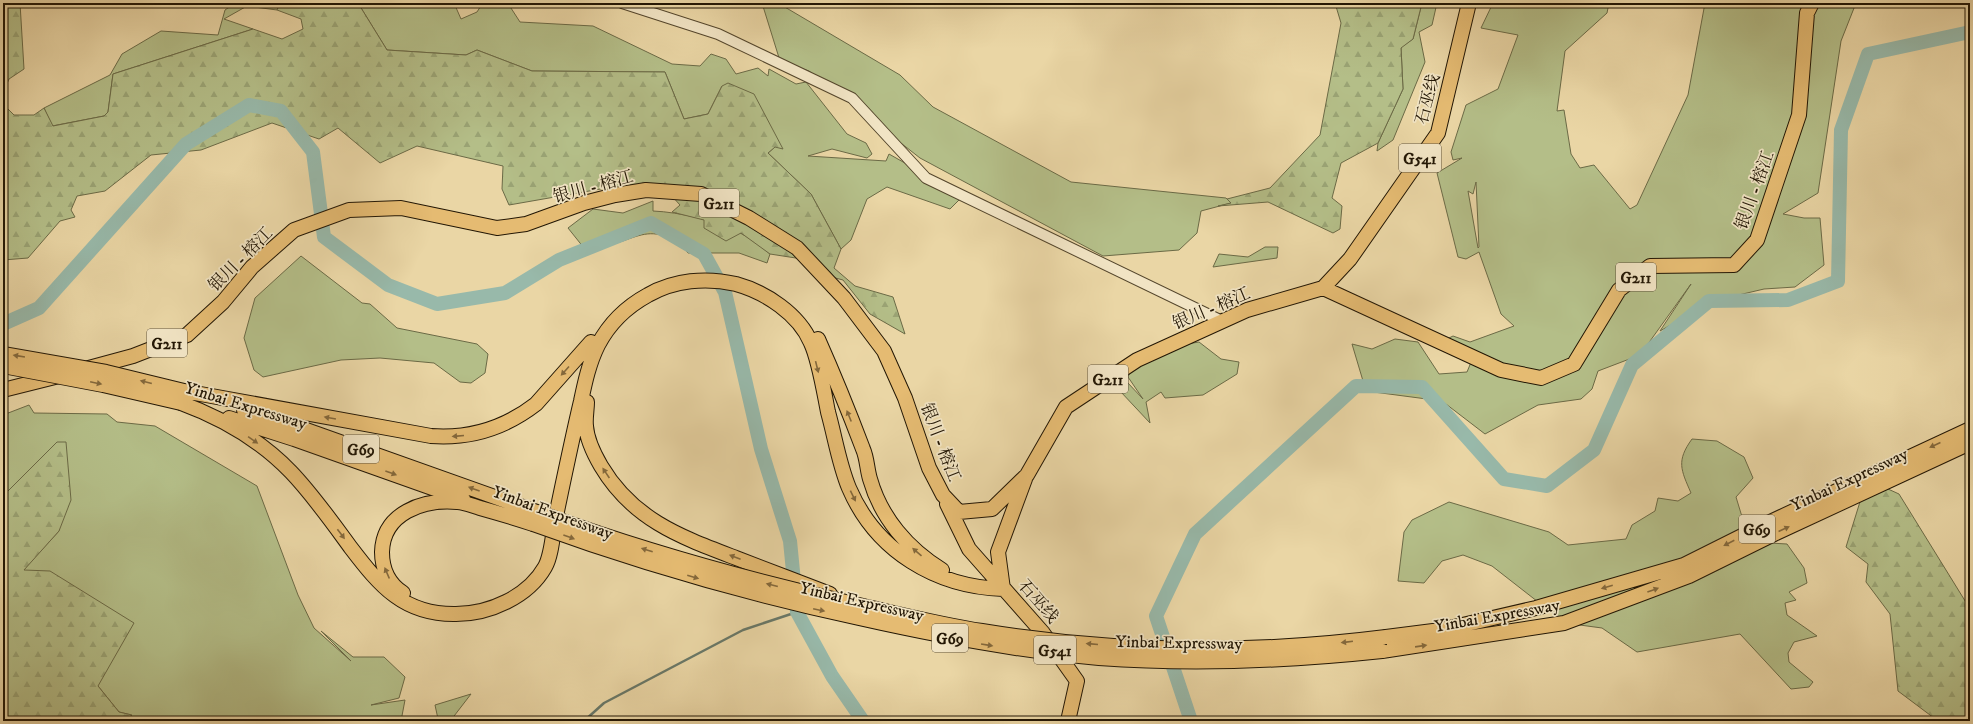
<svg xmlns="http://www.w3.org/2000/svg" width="1973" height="724" font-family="'IM FELL DW Pica','Noto Serif SC',serif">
<defs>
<pattern id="forest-firs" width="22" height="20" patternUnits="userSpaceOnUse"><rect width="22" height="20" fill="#b4be88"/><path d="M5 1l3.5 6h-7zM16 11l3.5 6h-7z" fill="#9aa374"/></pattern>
</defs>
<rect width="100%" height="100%" fill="#ead6a5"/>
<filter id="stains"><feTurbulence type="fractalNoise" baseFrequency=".005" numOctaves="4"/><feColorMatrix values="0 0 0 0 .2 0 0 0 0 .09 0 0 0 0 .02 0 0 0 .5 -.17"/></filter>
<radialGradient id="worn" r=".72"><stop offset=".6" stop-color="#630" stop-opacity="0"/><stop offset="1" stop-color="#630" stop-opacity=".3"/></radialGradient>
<path fill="#b4be88" stroke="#6b6a46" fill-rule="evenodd" d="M235,3h45l-3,7 -30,-4 -23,13 29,10 -140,45 -5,38 -4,4 -52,10 -8,-18 66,-33 12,-21 39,-23 57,4 7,-25z
M358,3h96l7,16 16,-7 5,-8 27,1 11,17 73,4 79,38 28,2 11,-12 15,5 10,15 22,-6 10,8 1,-7 27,15 10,-2 41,52 19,9 6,11 -5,4 -35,-9 -24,7 78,5 3,-7 74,42 -13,13 -63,-22 -20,12 -16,41 -10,9 -30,-55 -43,-41 7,-6 -53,-61 -14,28 -24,5 -19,-47 -133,-1 -55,-21 -11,5 -79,-5z
M762,3h16l122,72 33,32 138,75 155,16 5,5 -30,8 -4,22 -18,17 -76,6 -183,-98 -111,-87 -29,-10z
M1422,3h15l-5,22 -13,7 6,30 -32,78 -16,11 1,-8 25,-54 -2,-42 12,-8z
M1493,3h116l-2,10 -42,38 -8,60 7,-1 7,44 9,14 14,-3 36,44 7,-4 51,-110 17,-92h151l-15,38 -23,152 -35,21 21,4h16l4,47 -29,22 -31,2 -51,12 -53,30 31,-47 -51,71 -42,16 -6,18 -11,10 -43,6 -53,29 -43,-33 -76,-10 -14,-47 20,5 23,-10 23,3 21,32 28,-2 7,-17 -27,-16 6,-3 17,6 44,-16 -13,-12 -22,-62 -13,7 -8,-2 -21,-84 25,-15 -9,2 -2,-8 15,-47 32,-16 20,-54 -37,-7zM1476,182l3,65 -1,1 -10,-57 5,3z
M653,201v10c26,1 66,10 89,23 10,5 19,13 28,20l-3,9 -28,-10h-51c-42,-44 -63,3 -100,-10l-4,5 -16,-20 25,-19 30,4z
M1265,247h13l-1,11 -64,9 6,-13 29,3z
M301,256l61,47 8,1 27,24 80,16 11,10 -3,19 -14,10 -11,-1 -26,-19 -54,-5 -39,2 -78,17 -9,-7 -10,-32 11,-40z
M1199,342l22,17 18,3 -2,12 -34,21 -38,3 -4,-6 -15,10 4,21 -30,-32 1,-8 6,-1 16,17 -15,-22 3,-8 56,-25z
M29,405l5,8 73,1 10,8 38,4 102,60 41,109 16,33 37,33 -30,-30 32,26h31l21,20 -6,21 -28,7 34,-5 -4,21h-27l-3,-4 -7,4h-240l7,-6 -12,-3 -21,-26 -75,-116 36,-39 -2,-89 -54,54v-81z
M1692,439l25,2 27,16 9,21 -17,19 7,23 26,23 18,1 17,24 3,15 -18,9 7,8 -11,3 2,12 30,21 -23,6 -6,11 1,9 24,20 -4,5 -18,2 -51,-55 -103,18 -35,-24 -37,-5 -73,-57 -29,-11 -21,6 -18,22 -26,-2 6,-49 8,-12 37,-18 100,30 19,13 58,-6 6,-14 23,-14 3,-13 20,3 13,-8c-10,-23 -15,-32 1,-54z
M471,694l-20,26 -13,-1 -3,-14z"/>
<path fill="url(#forest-firs)" stroke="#6b6a46" d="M3,3h17l4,66 -15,10 -6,14z
M280,3h78l29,47 79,5 11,-5 55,21 133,1 19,47 24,-5 14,-28 6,-3 26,11 29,55 -8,-2 -7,6 43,41 30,55 -7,19 21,18 38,11 12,37 -35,-20 -27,-34 -15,-4 -13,-15 -45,-7 -29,-21 -15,8 -22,-13v-8l-32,-8 8,-7 -9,-10 -59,-8 -103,18 -7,-16 1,-23 -86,-20 -37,17 -42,-35 -19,11 -47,-16 -71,27 -50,5 -46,36 -28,5 -6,14 4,7 -15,4 -32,37 -25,2v-156l11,11h20l10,-7 9,18 51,-10 4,-4 5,-38 140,-45 29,10 21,-10 -2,-10 -24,-9z
M1335,3h87l-9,36 -12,9 2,41 -25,54 -37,20 -9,35 10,8 -2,23 -7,4 -65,-31 -50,4 13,-3 -4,-4 43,-11 50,-53 21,-112z
M57,442h9l5,58 -12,31 -35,39 26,1 84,52 -36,63 21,26 13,3 -8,6h-121v-225z
M1877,484l22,10 68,110 3,2v108l-12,7h-20l-40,-30 -8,-77 -24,-32 2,-18 -22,-17 17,-55z"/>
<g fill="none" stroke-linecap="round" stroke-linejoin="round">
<path stroke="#697868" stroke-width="2.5" d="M584,721l20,-18 139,-73 54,-18"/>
<path stroke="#98b9aa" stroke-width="14" d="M3,324l36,-16 147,-164 63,-39 32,6 32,41 11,85 64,48 49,19 68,-11 54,-33 92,-37 53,31 21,38 36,157 29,92 7,71 35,64 31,45
M1191,721l-35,-105 39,-82 161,-148 66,1 82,92 43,7 47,-36 38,-85 77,-64 79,-1 50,-19 3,-151 27,-76 102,-22"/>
<defs>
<path id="minor" d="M622,3l96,31 134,64 74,80 296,143"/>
<path id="highway" d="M1323,288l27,-29 88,-126 31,-130
M818,339c16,36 31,73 45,110 4,9 4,20 7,30 11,39 38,70 72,91
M85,369l48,-13 54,-21 36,-33 29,-35 42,-37 55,-20 52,-2 96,20 29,-4 58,-21 31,-8 31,-5 55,4 48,24 48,30 47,50 40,53 21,47 24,70 14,27 16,17 33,-3 35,-34 39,-68 71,-47 110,-50 76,-22 178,82 40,8 33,-14 45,-74 31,-24 84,-1 23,-25 42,-125 8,-102 5,-10
M3,390l56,-14
M184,391l247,45c40,3 74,-8 105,-32l55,-62
M587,402c0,8 -2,16 -1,24 1,14 8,28 15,40 32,54 80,71 135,92 31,12 63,24 94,36
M181,403c41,15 79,37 110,69 22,23 41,50 60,76 29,38 53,67 105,66 33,0 72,-17 89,-47 7,-12 8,-36 11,-51 8,-38 16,-77 25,-115 4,-19 8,-38 17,-56 11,-21 28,-38 50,-50 26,-15 58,-18 88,-11 29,8 63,30 75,59 8,17 13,49 17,69 7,25 11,52 21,76 27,63 87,99 154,101
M244,410l54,17 239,85
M229,418l65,21 169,60
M947,504l22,45 74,84 34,48 -9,40
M1003,589l-5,-37 27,-73
M403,593c-14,-9 -21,-24 -21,-41 1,-39 41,-53 75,-50 7,0 16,4 23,6 18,5 35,10 53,16
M1386,637l55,-7 95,-22 148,-43 84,-42 202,-94
M1382,651l182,-28 125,-47 85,-42 196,-91"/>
</defs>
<use href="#minor" stroke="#54462c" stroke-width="12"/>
<use href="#highway" stroke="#221604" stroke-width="16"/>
<use href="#minor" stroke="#f1e4c4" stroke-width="10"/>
<use href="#highway" stroke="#e5bb72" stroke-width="14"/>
<defs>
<path id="highway-bridge" d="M3,354l103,18 78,19
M3,366l100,19 78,18
M537,512c107,39 215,69 326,94 40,9 79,19 119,25 134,22 270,23 404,6
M533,524c107,39 215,70 326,94 80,18 159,33 240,40 95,7 189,3 283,-7"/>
</defs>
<use href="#highway-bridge" stroke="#221604" stroke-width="16" stroke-linecap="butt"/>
<use href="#highway-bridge" stroke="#e5bb72" stroke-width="14"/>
</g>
<defs><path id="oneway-solid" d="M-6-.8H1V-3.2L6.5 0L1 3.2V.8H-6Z"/></defs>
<g fill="#84683b">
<use href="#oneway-solid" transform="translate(19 356) rotate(-171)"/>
<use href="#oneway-solid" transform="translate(817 367) rotate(76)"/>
<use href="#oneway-solid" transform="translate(565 371) rotate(132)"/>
<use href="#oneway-solid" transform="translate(146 382) rotate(-166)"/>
<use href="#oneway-solid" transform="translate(96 383) rotate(12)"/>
<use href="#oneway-solid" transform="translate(849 416) rotate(-112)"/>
<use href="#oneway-solid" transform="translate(330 418) rotate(-170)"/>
<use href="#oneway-solid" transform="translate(458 436) rotate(175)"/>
<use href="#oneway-solid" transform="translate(253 440) rotate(35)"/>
<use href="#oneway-solid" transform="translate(1935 445) rotate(155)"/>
<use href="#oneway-solid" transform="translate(391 473) rotate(20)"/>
<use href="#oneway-solid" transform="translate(606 473) rotate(-124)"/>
<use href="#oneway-solid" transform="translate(474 489) rotate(-160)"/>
<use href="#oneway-solid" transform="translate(853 496) rotate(64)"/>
<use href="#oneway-solid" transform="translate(1784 529) rotate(-25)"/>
<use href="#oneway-solid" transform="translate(341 534) rotate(53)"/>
<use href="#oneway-solid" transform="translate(569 537) rotate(20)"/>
<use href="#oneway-solid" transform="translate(1729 543) rotate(153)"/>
<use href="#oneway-solid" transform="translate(647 550) rotate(-162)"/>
<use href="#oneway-solid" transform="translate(917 552) rotate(-139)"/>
<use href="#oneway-solid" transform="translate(735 557) rotate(-159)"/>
<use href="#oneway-solid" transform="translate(387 573) rotate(-113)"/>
<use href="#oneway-solid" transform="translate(693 577) rotate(16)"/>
<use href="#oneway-solid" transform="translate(772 585) rotate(-166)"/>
<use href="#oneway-solid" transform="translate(1607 587) rotate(164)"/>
<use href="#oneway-solid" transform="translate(1653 590) rotate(-20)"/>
<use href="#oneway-solid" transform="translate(819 610) rotate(12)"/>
<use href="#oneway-solid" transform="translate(1347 642) rotate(173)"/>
<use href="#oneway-solid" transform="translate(1092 644) rotate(-175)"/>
<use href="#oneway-solid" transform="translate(987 645) rotate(9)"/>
<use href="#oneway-solid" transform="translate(1421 646) rotate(-8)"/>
</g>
<g text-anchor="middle" stroke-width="3.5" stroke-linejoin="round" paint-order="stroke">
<g fill="#f1e4c4" stroke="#60543e" stroke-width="1">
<rect x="1399" y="144" width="42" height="28" rx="3"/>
<rect x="699" y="189" width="40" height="28" rx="3"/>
<rect x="1616" y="263" width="40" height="28" rx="3"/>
<rect x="147" y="329" width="40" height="28" rx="3"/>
<rect x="1088" y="365" width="40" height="28" rx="3"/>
<rect x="343" y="435" width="36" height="28" rx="3"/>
<rect x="1739" y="515" width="36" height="28" rx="3"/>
<rect x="932" y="624" width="36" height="28" rx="3"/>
<rect x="1034" y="636" width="42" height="28" rx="3"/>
</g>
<g font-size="16" font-weight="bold" fill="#221604">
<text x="1420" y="164">G541</text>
<text x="719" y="209">G211</text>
<text x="1636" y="283">G211</text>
<text x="167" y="349">G211</text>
<text x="1108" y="385">G211</text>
<text x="361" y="455">G69</text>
<text x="1757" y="535">G69</text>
<text x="950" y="644">G69</text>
<text x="1055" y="656">G541</text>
</g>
<g font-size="17" fill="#221604" stroke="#f1e4c4">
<text transform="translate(1427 99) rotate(-75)" y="6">石巫线</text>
<text transform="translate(593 186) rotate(-15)" y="6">银川 - 榕江</text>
<text transform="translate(1754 190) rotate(-70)" y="6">银川 - 榕江</text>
<text transform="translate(240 259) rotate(-45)" y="6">银川 - 榕江</text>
<text transform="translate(1211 308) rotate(-23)" y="6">银川 - 榕江</text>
<text transform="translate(246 405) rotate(17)" y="6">Yinbai Expressway</text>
<text transform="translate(941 442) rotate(69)" y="6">银川 - 榕江</text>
<text transform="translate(1849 479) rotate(-25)" y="6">Yinbai Expressway</text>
<text transform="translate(553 512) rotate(20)" y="6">Yinbai Expressway</text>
<text transform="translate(862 601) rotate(13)" y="6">Yinbai Expressway</text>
<text transform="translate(1039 601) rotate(49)" y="6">石巫线</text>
<text transform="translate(1497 615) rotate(-10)" y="6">Yinbai Expressway</text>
<text transform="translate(1179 642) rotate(1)" y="6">Yinbai Expressway</text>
</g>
</g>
<rect width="1973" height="724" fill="none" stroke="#ead6a5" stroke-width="16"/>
<rect x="4" y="4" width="1965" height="716" fill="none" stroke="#221604" stroke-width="2"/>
<rect x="8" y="8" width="1957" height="708" fill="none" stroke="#221604"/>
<rect width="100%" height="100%" filter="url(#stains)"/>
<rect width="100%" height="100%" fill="url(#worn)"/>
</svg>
